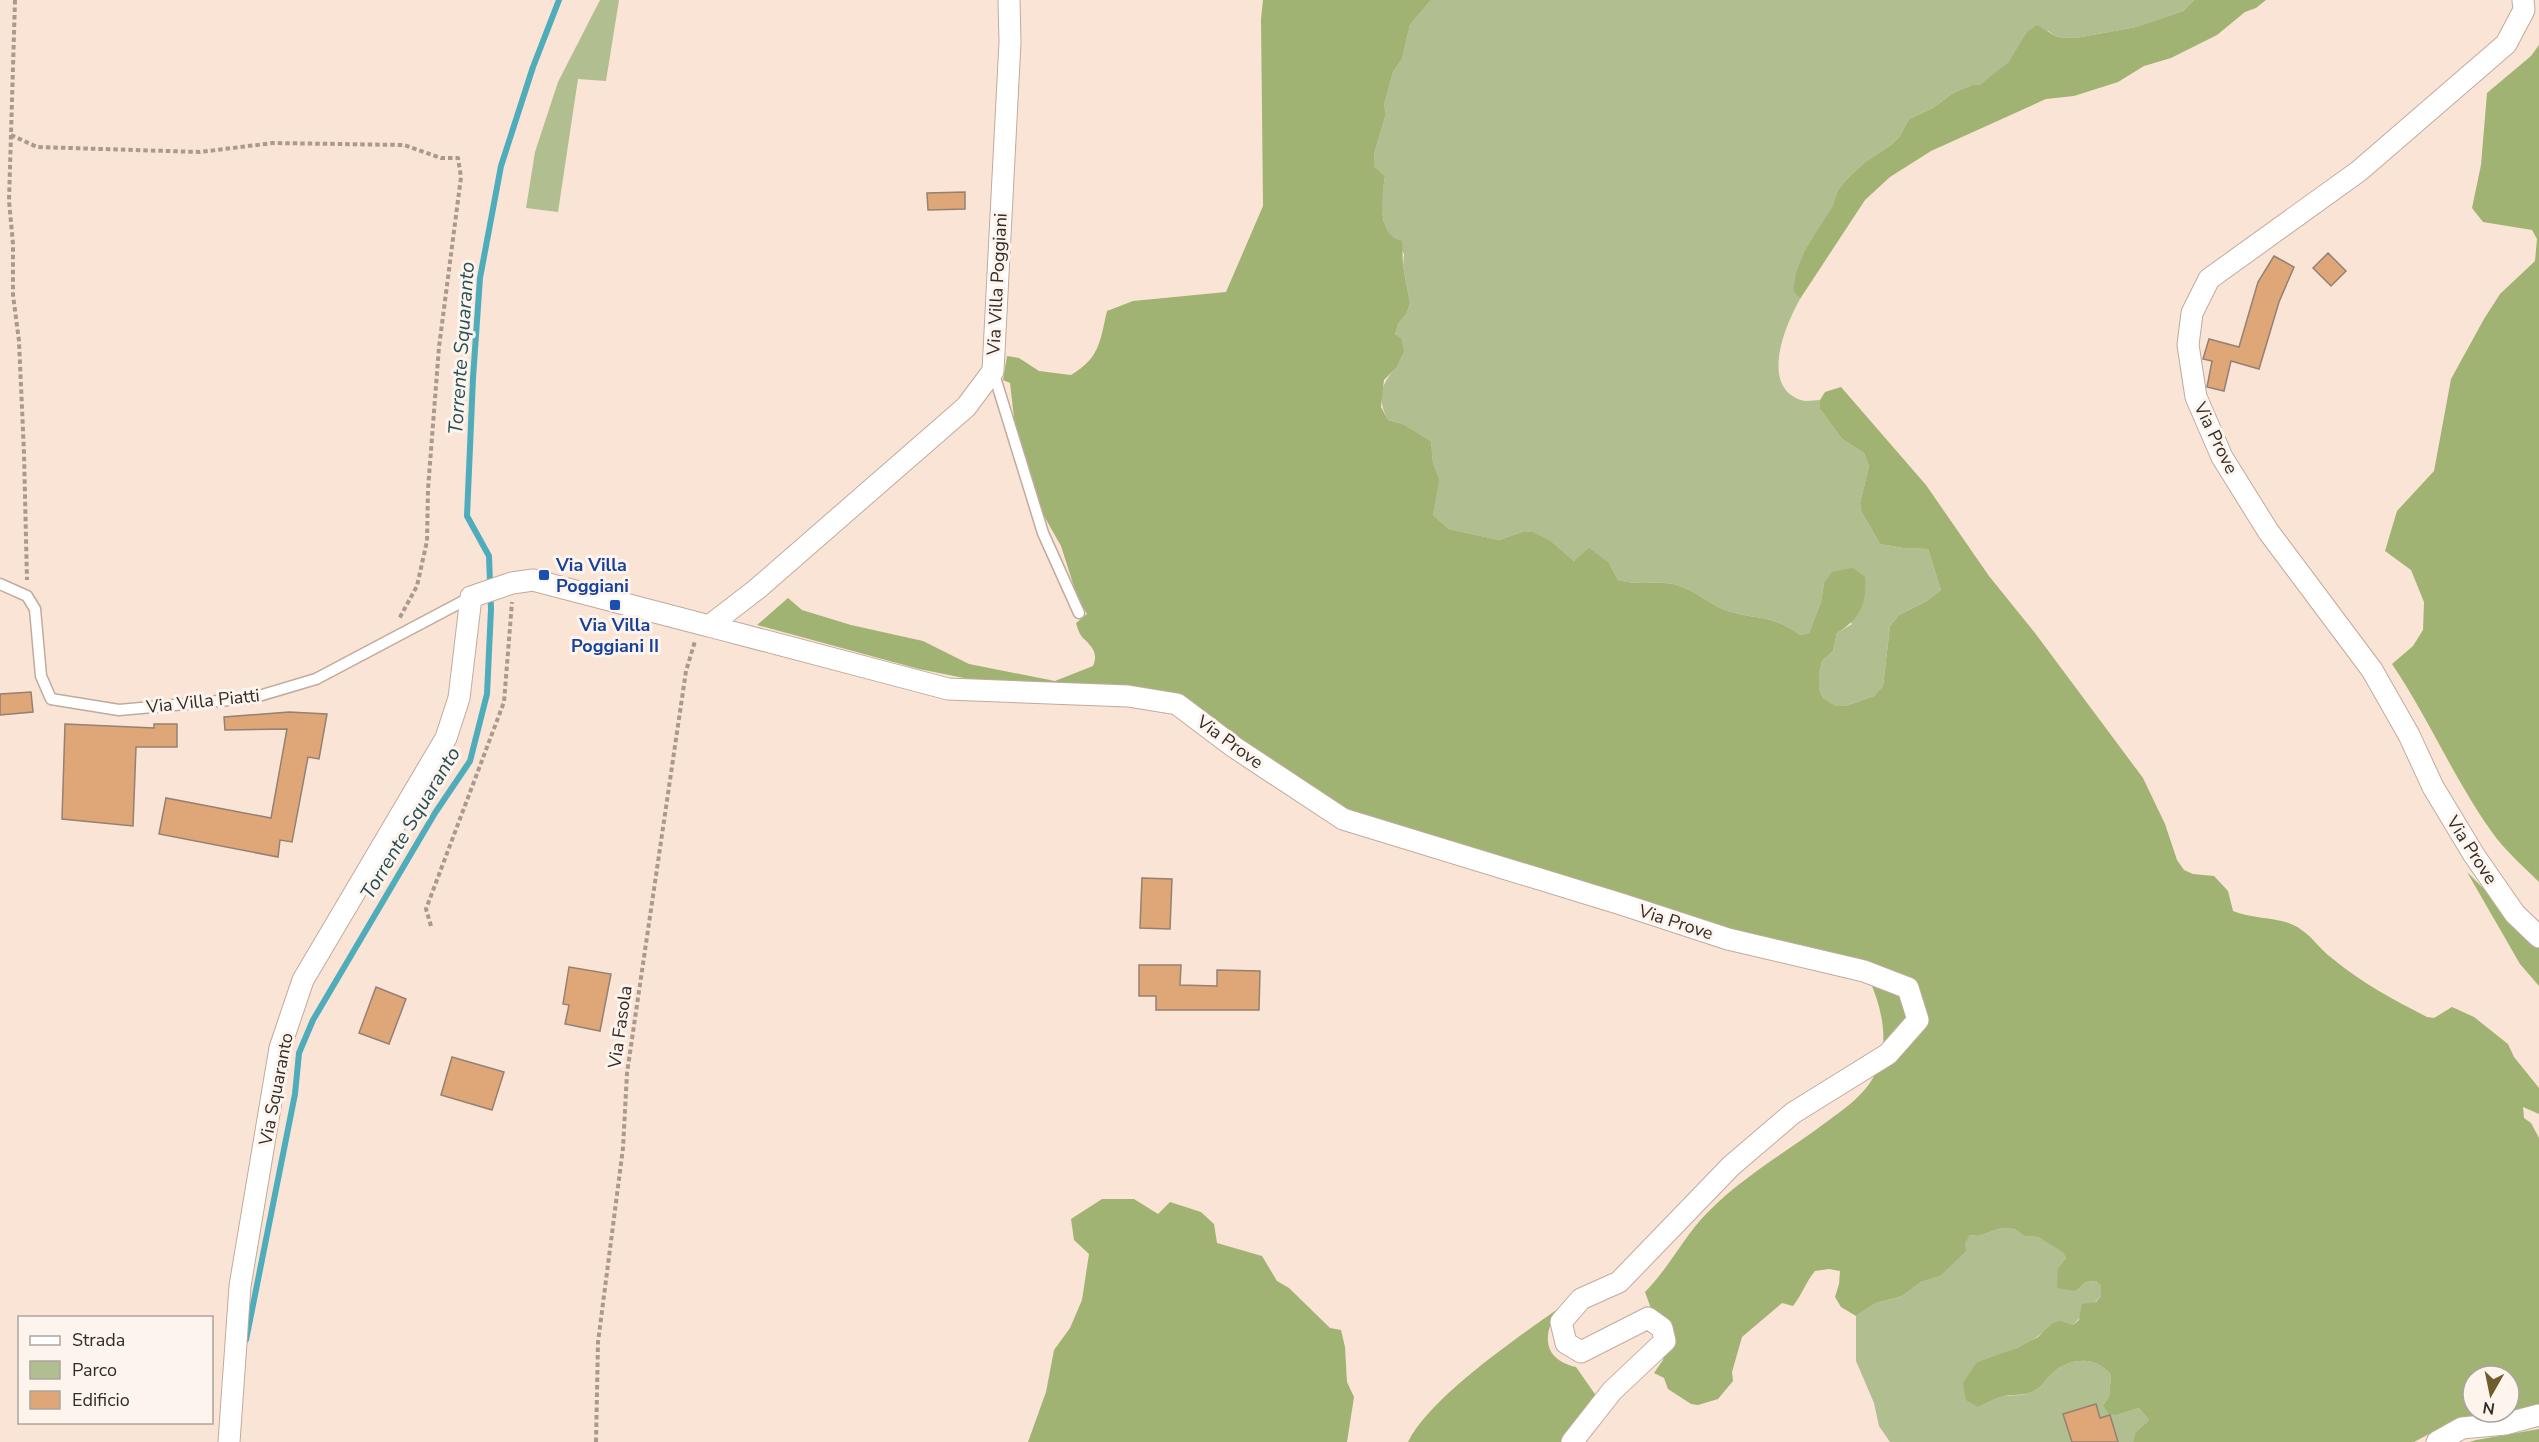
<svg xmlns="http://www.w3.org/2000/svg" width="2539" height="1442" font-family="'Nunito Sans',sans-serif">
<rect width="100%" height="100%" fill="#fae4d5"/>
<path fill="#b0be90" d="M600,0h19l-13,81 -28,-2 -20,133 -32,-4 9,-56 23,-70z
M1431,0h763l-11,11 -47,16 -60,11 -19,-1 -9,-6 -22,2 -16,29 -31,23h-7l-19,8 -20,15 -24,11 -9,17 -9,9 -27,18 -18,17 -8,10 -4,16 -28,42 -13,43 7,8c-14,25 -41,87 1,101 5,2 13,0 19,0v9l22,30 22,14 5,13 -9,37 1,8 19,33 23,4 25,1 13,41 -14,11 -28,14 -9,11 -7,60 -9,10 -28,10h-10l-13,-8 -4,-9v-15l3,-13 11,-10 4,-18 15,-9 -28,-41 -3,19 -12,31 -9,2c-27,-20 -40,-15 -69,-23 -19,-5 -34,-21 -54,-27 -18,-5 -39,1 -59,-5l-9,-17 -27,-7 -8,5 -23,-20 -29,-9 -23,8 -50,-11 -16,-14 5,-35 -5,-17 -2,-22 -28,-17 -15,-4c-11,-20 -8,-36 8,-52l-1,-33 3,-11 9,-11 3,-10 -7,-37 1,-12 -9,-14 -10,-9 -4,-28 4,-27 -11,-10v-12l12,-40 -2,-9 9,-33 9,-13 8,-34z
M2002,1228l13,1 9,7 14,1 25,14 3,7 -8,10 1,12 17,11 10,-9 10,-1 5,5v10l-28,29 -22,-1c-18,22 -48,29 -74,38l1,45c8,-3 17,-9 26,-11 9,-1 20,0 28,-4 11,-5 15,-15 24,-22 19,-13 41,-13 55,5l-2,22 -6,8 14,10 22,-7 10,12 -14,13 -2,9h-243l-11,-16 -5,-23 -18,-42v-45l20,-13 26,-7 19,-14 19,-6 30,-41 8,1z"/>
<path fill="#a0b372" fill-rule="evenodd" d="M1263,0h168l-21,25 -8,34 -9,13 -9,33 2,9 -12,40v12l11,10c-3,21 -9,60 17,65l1,25 7,37 -3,10 -9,11 -3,11 6,3 3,13 -8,17 -12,12 -3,27 7,13 15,4 28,17 2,22 6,17 -6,35 16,14 50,11 23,-8h10l19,9 23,20 15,-13 20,15 9,17c21,6 41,0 59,5 20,6 35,22 54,27 29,8 42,3 69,23l9,-2 12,-31 3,-19 8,-11 21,-4 12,9c2,27 -5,42 -28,56l-4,18 -11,10 -3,13v15l4,9 13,8h10l28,-10 9,-10 7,-60 9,-11 28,-14 14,-11 -13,-41 -25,-1 -23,-4 -19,-33 -1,-8 9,-37 -5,-13 -22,-14 -22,-30v-9l5,-8 16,-5 85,98 63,91 46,57 108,145 22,46 12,36 7,10 9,4 21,2 14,15 5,20c20,8 41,6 58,13 18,7 27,24 42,35 29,24 61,41 94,58l7,1 18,-11 22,10 34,27 6,13 25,31v26l-16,-7 1,11 7,5 8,15v269l-79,14 -16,5 -30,16h-281l2,-9 14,-13 -10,-12 -22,7 -8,-1 -6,-9 6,-8 2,-22c-14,-18 -36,-18 -55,-5 -9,7 -13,17 -24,22 -8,4 -19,2 -28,4 -9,2 -18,8 -26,11l-12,-7 -3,-17 14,-21 40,-14 21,-11 13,-13 8,-3 14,4 6,-5 3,-16 14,-2 5,-6v-10l-5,-5 -10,1 -10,9 -19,-3 1,-20 8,-10 -3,-6 -25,-15 -14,-1 -9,-7 -13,-1 -24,8 -8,-1 -5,8 1,8 -26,25 -19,6 -19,14 -26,7 -20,13 -15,-9 -6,-10 4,-13 1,-13 -11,-2 -14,2c-10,12 -13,24 -22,35l-11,-3 -40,34 -10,35 1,9 -15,18 -20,6 -7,-1 -23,-15 -4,-11 -10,-5 9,-13 2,-13 -20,-55c24,-24 39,-56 63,-80 31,-32 73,-57 109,-83 21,-16 48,-32 59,-57 14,-30 6,-64 -7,-93l-540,-162 -156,-118 -189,-17 -65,-13 -162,-44 31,-27 14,12 49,15 72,16 46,23 86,17 38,-15c6,-14 -2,-20 -11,-29 -3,-4 -5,-10 -6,-14l11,-9 -10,-18 -16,-50 -22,-39 -21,-54 -8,-70 -7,-3 4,-24 12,2 20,13 32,4c29,-17 29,-34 36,-64l26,-10 93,-9 37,-86 -2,-187zM2473,1376h36v36h-36z
M2194,0h72l-10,8 -11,4 -28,23 -46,23 -27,8 -26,16 -44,14 -28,3 -115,52 -41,26 -25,23 -65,99 -7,-8 3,-18 10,-25 27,-42 5,-16 8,-10 18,-17 27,-18 9,-9 9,-17 24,-11 20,-15 19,-8h7l30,-23 17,-29 11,-8 20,12 19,1 60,-11 47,-16z
M2539,45v837c-14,-14 -30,-28 -42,-43 -41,-55 -67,-119 -105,-175l21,-18 10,-16 1,-28 -13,-32 -26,-19 12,-40 37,-40 17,-92 33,-60 16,-25 35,-33 2,-22 -5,-9 -49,-8 -11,-14 9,-43 6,-72 44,-37z
M2467,872l45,45 27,31v38l-19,-22z
M1102,1199h32l24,15 12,-12 31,10 13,12 3,19 45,13 15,25 12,7 41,40 11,2 4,17 2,35 7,15 -7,45h-319l18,-50 8,-42 16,-22 12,-28 7,-46 -15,-14 -3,-21z
M1559,1308c-17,26 -17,51 17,59l21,30 -35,45h-154c22,-45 109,-104 151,-134z
M2539,1429v13h-70l7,-2z"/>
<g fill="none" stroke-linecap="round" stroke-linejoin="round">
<path stroke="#4eacbb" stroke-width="6" d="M246,1340l49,-246 4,-41 14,-33 122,-207 35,-52 17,-67 4,-85 -2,-53 -22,-40 6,-138 7,-100 21,-112 32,-99 26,-67"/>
</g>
<path fill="#dfa678" stroke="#948173" stroke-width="1.5" d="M965,192v17l-37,1 -1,-17z
M2328,253l18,18 -15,15 -18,-18z
M2274,256l20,11 -15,35 -20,67 -28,-8 -7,30 -17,-4 5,-26 -9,-2 6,-20 30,8 19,-65z
M31,692l2,20 -33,3v-21z
M289,712l38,2 -8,45 -11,-2 -16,85 -12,-2 -2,17 -119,-23 7,-36 105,20 16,-89 -62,1 -1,-13z
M65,724l89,4v-4h23v23h-41l-3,79 -71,-7z
M1142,878l30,1 -2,50 -30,-1z
M1139,965h42l-1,20 37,1v-16l43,1 -1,39h-103v-14h-17z
M569,967l42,7 -11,57 -35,-7 4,-19 -6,-1z
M376,987l30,12 -17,45 -30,-11z
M452,1057l52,15 -12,38 -51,-15z
M2096,1404l4,14 10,-3 8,27h-46l-9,-28z"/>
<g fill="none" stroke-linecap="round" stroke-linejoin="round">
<defs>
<path id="service" d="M993,371l50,162 36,80
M0,584l27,12 8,13 6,67 10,23 68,11 133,-12 64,-19 155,-82"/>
<path id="minor" d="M2523,0l1,10 -18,34 -147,127 -150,108 -17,34 -4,32 8,52 26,60 46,74 104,139 37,65 24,52 41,68 41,59 24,23
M709,626l239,63 180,7 49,8 57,43 109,72 278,85 107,35 136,32 44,17 10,32 -30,34 -95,59 -62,53 -112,116 -38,17 -20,23 5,21 15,9 67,-34 14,10 3,13 -53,50 -40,51
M229,1442l11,-156 40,-238 23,-68 143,-242 13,-40 12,-101 41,-14 21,-3 176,46 48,-37 209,-182 27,-36 17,-329 -1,-42
M2437,1442l25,-14 43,-4 34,-9"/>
</defs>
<use href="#service" stroke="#c0ab9c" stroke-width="13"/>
<use href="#minor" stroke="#c0ab9c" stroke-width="23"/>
<path stroke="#aa9a8e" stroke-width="4" stroke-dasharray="4.5 3" stroke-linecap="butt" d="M15,0l-6,201 4,43v51l6,46 5,112 3,127
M11,135l26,12 163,5 73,-9 131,2 37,13h17l3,19 -22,170 -11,142 -1,52 -10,45 -18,33
M431,926l-5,-17 78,-207 8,-100
M596,1442l2,-100 25,-194 4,-75 59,-402 9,-30"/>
<use href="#service" stroke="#fff" stroke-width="10"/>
<use href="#minor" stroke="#fff" stroke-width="21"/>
</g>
<g fill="#1a4fb4" stroke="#fdf4ee" stroke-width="2">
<rect x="538" y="569" width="12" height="12" rx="3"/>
<rect x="609" y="599" width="12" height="12" rx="3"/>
</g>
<g text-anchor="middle" stroke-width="6" stroke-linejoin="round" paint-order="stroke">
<g font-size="18" fill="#332b25" stroke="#fdf4ee">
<text transform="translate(997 284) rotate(-87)" y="6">Via Villa Poggiani</text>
<text transform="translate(2216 438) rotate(64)" y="6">Via Prove</text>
<text transform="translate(203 701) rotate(-6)" y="6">Via Villa Piatti</text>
<text transform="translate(1230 742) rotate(36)" y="6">Via Prove</text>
<text transform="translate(2472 850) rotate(57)" y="6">Via Prove</text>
<text transform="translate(1676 922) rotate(18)" y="6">Via Prove</text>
<text transform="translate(620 1027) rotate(-82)" y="6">Via Fasola</text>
<text transform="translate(276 1089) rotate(-79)" y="6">Via Squaranto</text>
</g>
<g font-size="18" font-weight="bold" fill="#164399" stroke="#fdf4ee" text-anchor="start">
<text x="556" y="571">Via Villa<tspan x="556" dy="21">Poggiani</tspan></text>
<text x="615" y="631" text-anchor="middle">Via Villa<tspan x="615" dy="21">Poggiani II</tspan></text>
</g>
<g font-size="20" font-style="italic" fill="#244f56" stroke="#fdf4ee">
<text transform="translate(461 348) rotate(-86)" y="7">Torrente Squaranto</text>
<text transform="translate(410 823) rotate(-59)" y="7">Torrente Squaranto</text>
</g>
</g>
<rect x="18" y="1316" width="195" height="108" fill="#fdf4ee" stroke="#aca49e" stroke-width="1.5"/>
<rect x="30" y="1336" width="30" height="9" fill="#ffffff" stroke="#aca49e" stroke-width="1.5"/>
<text x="72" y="1346" font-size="18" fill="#332b25">Strada</text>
<rect x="30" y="1361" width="30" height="18" fill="#b0be90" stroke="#aca49e" stroke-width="1.5"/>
<text x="72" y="1376" font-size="18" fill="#332b25">Parco</text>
<rect x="30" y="1391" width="30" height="18" fill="#dfa678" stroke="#aca49e" stroke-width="1.5"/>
<text x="72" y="1406" font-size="18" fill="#332b25">Edificio</text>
<g transform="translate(2491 1394) rotate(189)"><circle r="28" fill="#fdf4ee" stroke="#aca49e" stroke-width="1.5"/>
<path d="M0-4.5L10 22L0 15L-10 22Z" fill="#6f5c2b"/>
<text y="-9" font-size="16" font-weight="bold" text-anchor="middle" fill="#332b25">N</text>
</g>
</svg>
